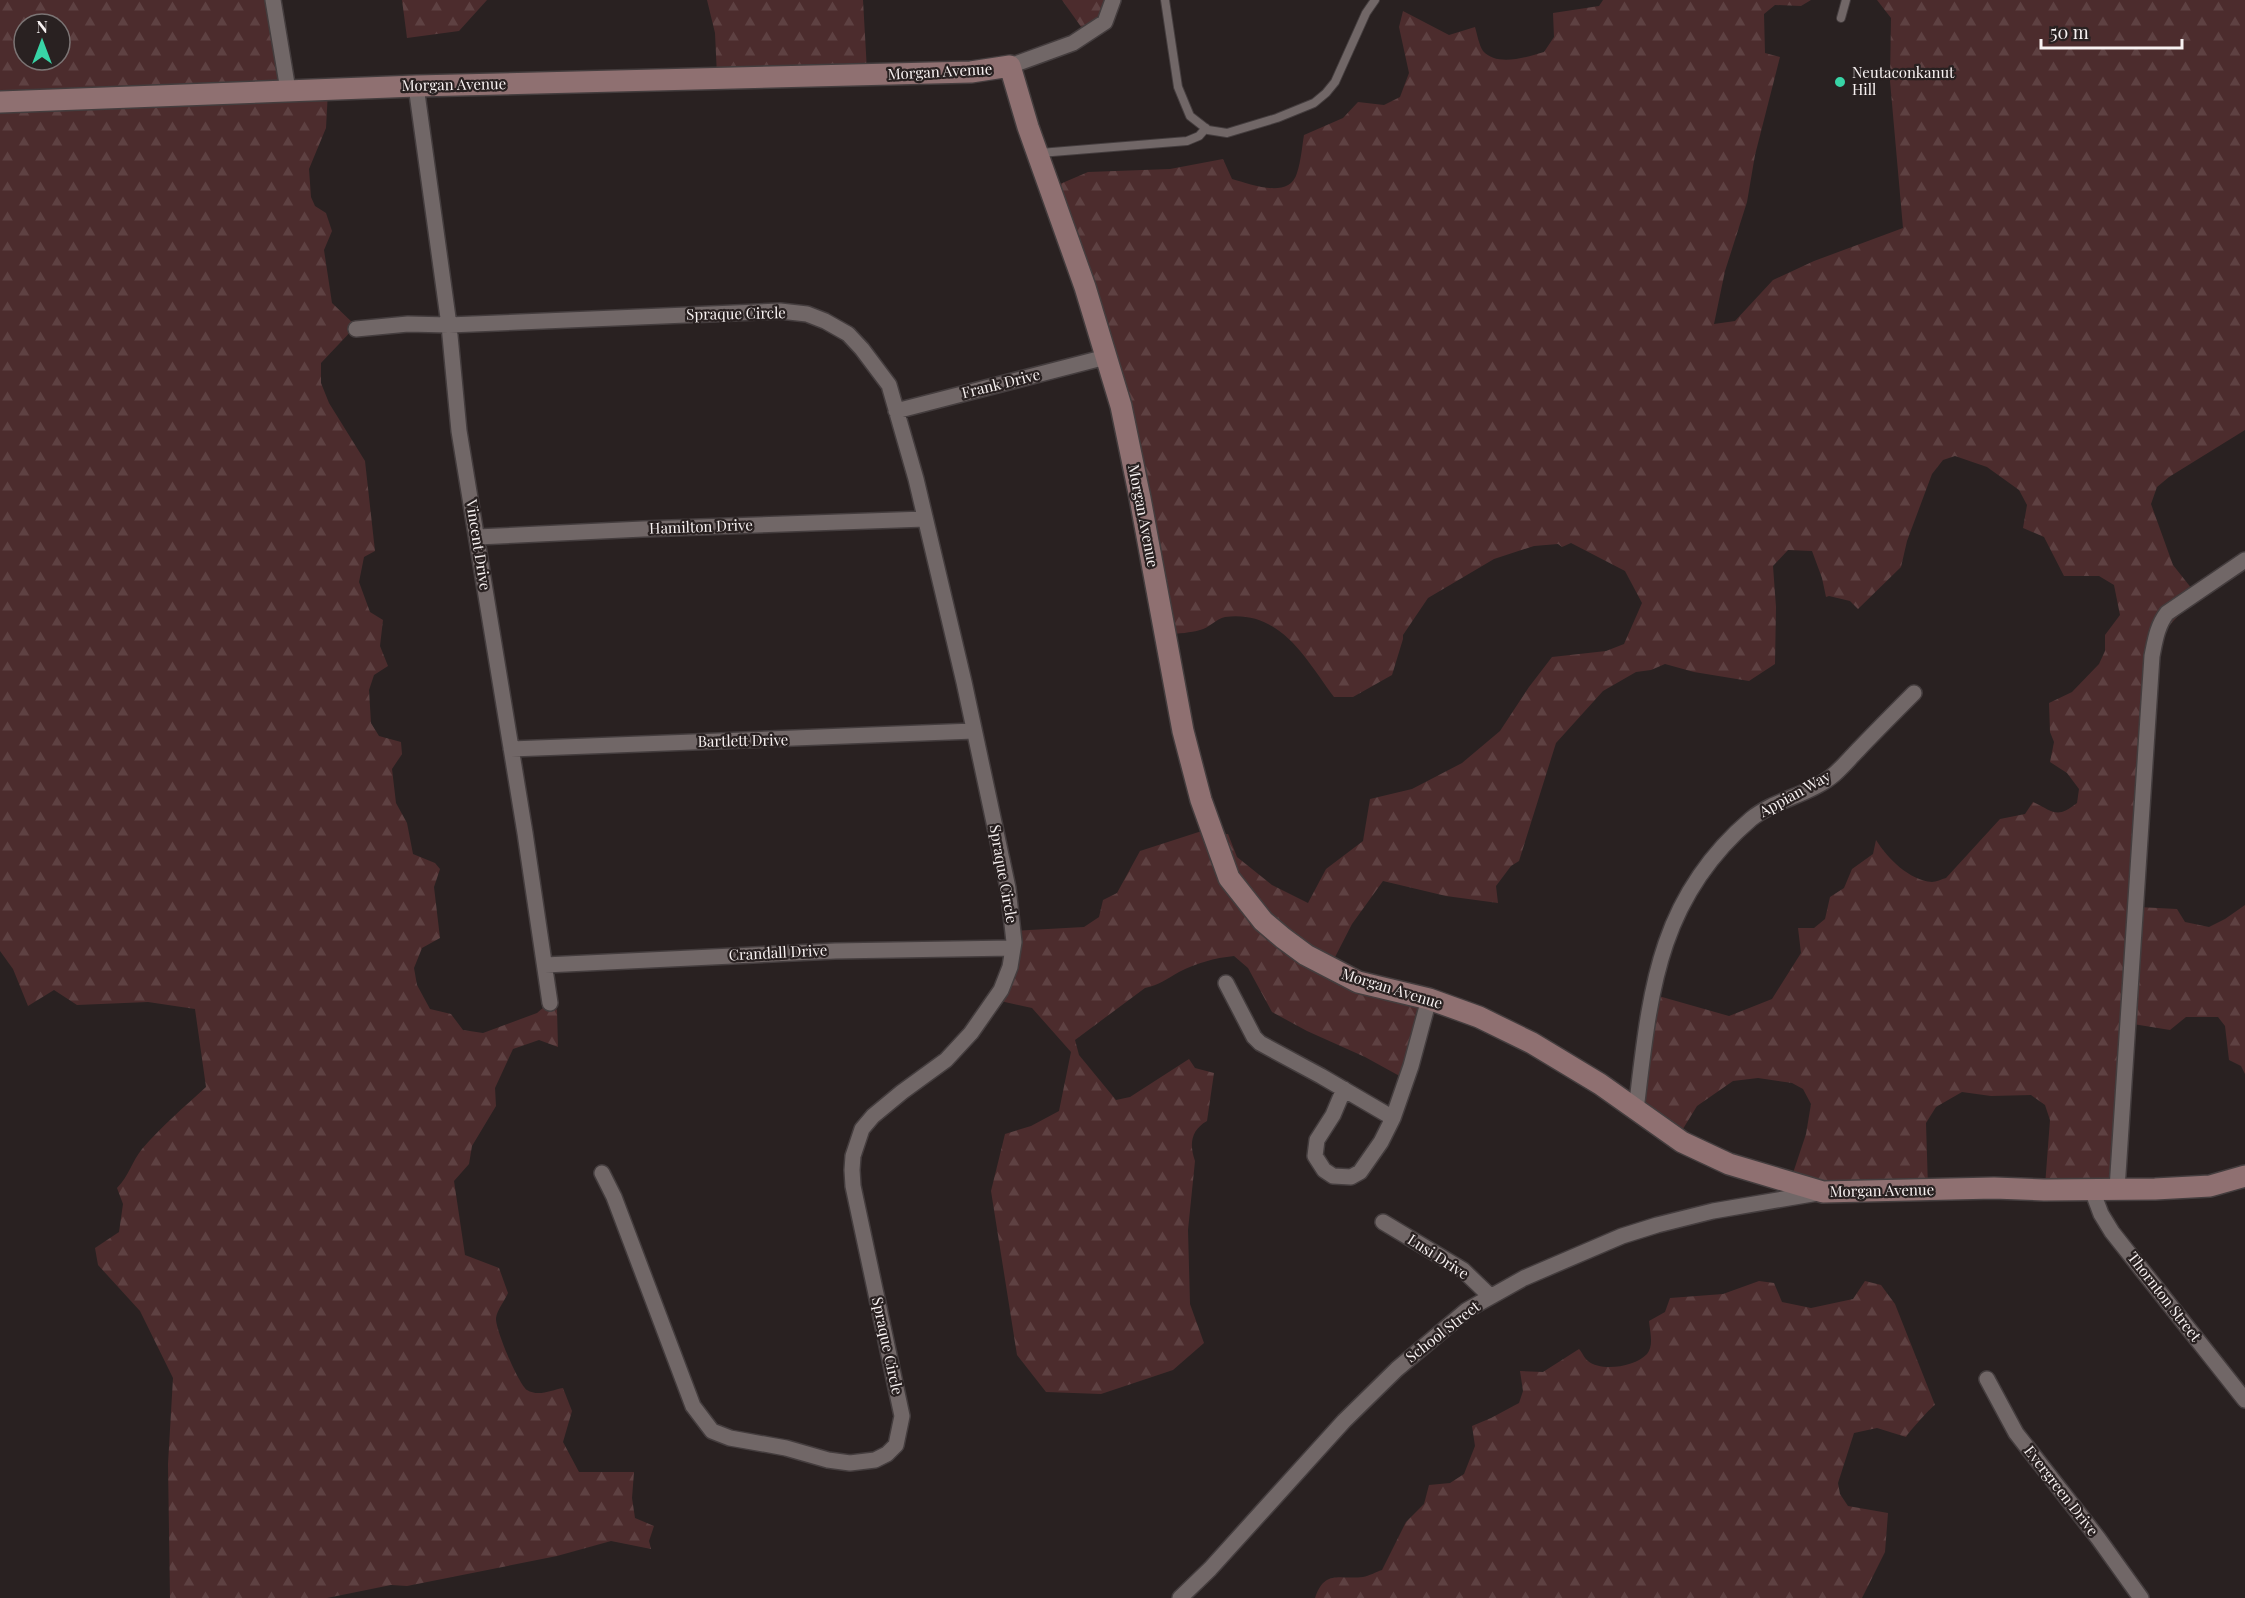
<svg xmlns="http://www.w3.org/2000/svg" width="2245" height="1598" font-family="'Playfair Display',serif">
<defs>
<pattern id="forest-firs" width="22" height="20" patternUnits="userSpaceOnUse" patternTransform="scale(1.5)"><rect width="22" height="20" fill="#4c2c2d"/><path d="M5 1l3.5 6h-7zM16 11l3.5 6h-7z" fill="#5e4142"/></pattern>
</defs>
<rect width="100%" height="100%" fill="#292121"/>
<path fill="url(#forest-firs)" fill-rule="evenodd" d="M0,0h274l13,85 41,6 -2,37 -17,41 2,28 4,9 11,7 6,18 -8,19 8,53 24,23 -35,37v20l8,20 36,58 10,90 -11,6 -5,25 11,30 13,8 -3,26 8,20 -14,9 -5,15 2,33 8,13 22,6 1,12 -10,15 4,34 11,20 6,31 22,9 5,6 -6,18 6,51 -18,10 -8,20 3,17 13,24 21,5 12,16 20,3 54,-20 14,-12 6,9 1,37 -19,-7 -26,9 -18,39 1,18 -24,40 -3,18 -15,17 11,74 34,13 9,25c-3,7 -11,17 -12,25 -1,11 23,67 31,72 11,7 25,0 36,-2l9,23 -9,31 16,30h55l-2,26 3,20 19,8 -5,15 2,8 -40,-8 -54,15 -150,30 -16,-1 -64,13h-157l-2,-134 5,-86 -33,-67 -42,-46 -3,-17 24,-16 4,-28 -6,-16c12,-12 15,-27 25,-39 20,-23 42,-42 64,-62l-11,-78 -47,-7 -71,3 -23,-15 -26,16 -15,-37 -13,-18zM24,24h36v36h-36z
M402,0h85l-28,31 -52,7z
M707,0h156l4,71 -150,5 -2,-43z
M1062,0h52l-2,5 -28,26z
M1603,0h208l-10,6 -26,-1 -11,9 1,39 15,4 -25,98 -8,47 -22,69 -11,53 21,-3 38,-41 41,-19 89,-33 -13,-147 1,-63 -14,-18h368v430l-76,47 -12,10 -6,17 22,61 23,29v3l-31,33 -9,32 -18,245 39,2 8,13 24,5 16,-8 20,-14v169l-4,-8 -12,-6 -4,-34 -7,-9h-32l-16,13 -37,-6 -15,157 -73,5 5,-66 -5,-15 -14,-10 -40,1 -29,-4 -26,15 -10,16 2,65 -79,3 -58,-12 15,-45 5,-30 -8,-15 -11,-6 -34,-5 -25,3 -36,25 -19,31 -43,-32 20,-110 74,21 43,-17 29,-46 -3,-25h16l11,-9 5,-22 14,-9 8,-19 21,-15 3,-14c12,19 33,40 56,42 4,0 10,-3 14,-4l54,-59 25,-5 8,-12c21,10 24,17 44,1l2,-14 -12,-16 -17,-11 4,-20 -4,-10 -1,-29 23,-11 27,-28 6,-13v-16l15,-20 -6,-30 -15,-9h-35l-20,-39 -21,-9 4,-23 -8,-15 -32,-23 -32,-11 -12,4 -11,14 -25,67 -6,26 -43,42 -8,-8 -21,-5 -3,1 -4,-19 -10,-27 -24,-1 -15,16 3,41 -1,57 -26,17 -55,-9 -29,-8 -14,6 -15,2 -33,19 -47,52 -37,118 -8,5 -15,20 2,17 -52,-7 -63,-15 -31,43 -20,39 90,33 -17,83 -40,-22 -58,-26 -35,-19 -24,-44 -14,-12c-20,2 -37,7 -55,16 -12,7 -20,13 -34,16l-70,52 4,15 37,45 14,-3 59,-38 6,9 19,5 -7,48c-16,9 -18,23 -12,40l-7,69 2,74 14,39 -31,27 -72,24 -55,-2 -29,-37 -26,-164 14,-57 26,-8 28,-15 12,-59 -39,-44 -36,-8 17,-69 71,-4 15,-10 4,-17 14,-7 23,-42 68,-22 9,5h11l9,23 35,28 36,18 18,-34 37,-28 7,-42 42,-10 50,-26 38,-32 29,-44 23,-30 54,-6 18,-7 18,-41 -17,-32 -54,-28 -9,4 -4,-3 -24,2 -40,13 -66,39 -25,37v4l-11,36 -39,22h-19c-29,-39 -53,-87 -109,-80 -9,2 -16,11 -25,13 -9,3 -22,3 -32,5l-46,-233 -69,-215 35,-15 82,-3 53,-10 9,20c19,5 57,21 65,-6 4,-12 5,-26 7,-38l39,-17 15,-16 26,3 16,-8 9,-24 -10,-46 4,-16 46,24 26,-8c2,7 4,18 8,24 14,16 44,6 61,1l10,-15 -1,-24 46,-7z
M1759,1281l15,2 8,19 29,6 42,-9 12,-18 16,4 14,19 40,101c-5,3 -26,27 -29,32l-29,-9 -23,5 -16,50 2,11 8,12 40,7 -3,39 -23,46h-547c10,-29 24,-18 48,-21 6,-1 13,-5 19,-7l24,-48 18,-18 5,-19 21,-2 14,-9 11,-28 -3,-20 19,-8 28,-15 4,-12 -3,-20 23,1 36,-23c3,3 5,9 9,12 13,11 47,6 59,-7 7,-8 3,-22 2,-33l16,-9 5,-14 53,-4z"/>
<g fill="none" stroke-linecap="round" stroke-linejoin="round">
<defs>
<path id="lane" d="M1165,0l13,87 12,29 18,14 19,3 50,-15 37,-15 12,-10 9,-11 31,-69 9,-13
M1841,18l5,-18
M1040,153l147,-12 12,-5 7,-8"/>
<path id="street" d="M273,0l15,90
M1010,66l63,-23 32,-21 8,-22
M416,86l33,239 10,106 66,402 25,170
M356,329l52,-5 41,1 331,-14 27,3 18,7 23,13 14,15 27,36 27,94 48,203 44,206 6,54 -4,25 -9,23 -30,43 -25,27 -44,32 -29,24 -11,13 -9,27 -1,14 1,16 49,230 -6,29 -9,9 -12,6 -25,3 -22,-3 -42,-12 -56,-10 -18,-7 -19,-25 -79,-209 -12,-24
M896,411l210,-54
M477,537l166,-8 282,-10
M511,749l463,-18
M545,965l290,-14 177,-3
M1226,983l28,54 6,6 61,33 72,42
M1344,1089l-11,26 -16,25 -2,16 9,14 9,6 18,1 9,-5 21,-30 12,-24 18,-52 18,-67
M1636,1110c14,-115 20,-210 115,-291 23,-19 57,-24 80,-42 10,-8 18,-18 26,-26 19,-20 38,-39 57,-58
M2117,1189l35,-533c3,-15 5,-30 15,-43l78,-53
M2092,1190l9,24 11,18 133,168
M1383,1222l80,48 27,26
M1987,1379l29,54 82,105 43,60
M1180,1598l30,-29 134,-148 53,-52 70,-59 57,-32 98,-42 35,-11 56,-14 105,-18"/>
<path id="secondary" d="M0,102l416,-16 555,-14 39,-6 18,61 57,160 36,119 19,92 43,233 18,69 28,78 34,43 20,17 23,17 52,27 71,17 50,18 53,26 68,41 82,58 47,22 94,28 171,-4 50,2 111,-1 55,-3 35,-10"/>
</defs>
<use href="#lane" stroke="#443d3e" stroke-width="10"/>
<use href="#street" stroke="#443d3e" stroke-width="18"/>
<use href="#secondary" stroke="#443d3e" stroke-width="24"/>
<use href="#lane" stroke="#716767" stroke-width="8"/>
<use href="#street" stroke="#716767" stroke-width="15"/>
<use href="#secondary" stroke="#8f7071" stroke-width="21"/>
</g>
<circle fill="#38d4a6" stroke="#292121" stroke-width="2" cx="1840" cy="82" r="6"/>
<g text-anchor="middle" stroke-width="4.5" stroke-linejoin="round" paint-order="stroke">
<g font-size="15" fill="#f7f1f1" stroke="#292121">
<text transform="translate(940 72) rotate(-3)" y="5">Morgan Avenue</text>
<text transform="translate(454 85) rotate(-1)" y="5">Morgan Avenue</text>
<text transform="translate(736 314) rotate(-1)" y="5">Spraque Circle</text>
<text transform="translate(1001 384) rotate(-14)" y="5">Frank Drive</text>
<text transform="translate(1143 516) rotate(79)" y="5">Morgan Avenue</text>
<text transform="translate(701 527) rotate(-2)" y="5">Hamilton Drive</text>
<text transform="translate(478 545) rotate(81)" y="5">Vincent Drive</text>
<text transform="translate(743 741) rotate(-1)" y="5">Bartlett Drive</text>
<text transform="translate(1795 794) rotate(-29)" y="5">Appian Way</text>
<text transform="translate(1003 874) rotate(80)" y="5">Spraque Circle</text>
<text transform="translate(778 953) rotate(-3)" y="5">Crandall Drive</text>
<text transform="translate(1392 989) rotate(17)" y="5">Morgan Avenue</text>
<text transform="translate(1882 1191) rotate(-1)" y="5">Morgan Avenue</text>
<text transform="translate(1438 1257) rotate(33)" y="5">Lusi Drive</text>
<text transform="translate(2164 1297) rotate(52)" y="5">Thornton Street</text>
<text transform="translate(1443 1332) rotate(-38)" y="5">School Street</text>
<text transform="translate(887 1346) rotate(78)" y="5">Spraque Circle</text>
<text transform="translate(2061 1491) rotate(52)" y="5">Evergreen Drive</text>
</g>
<g font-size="15" fill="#f7f1f1" stroke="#292121" text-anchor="start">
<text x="1852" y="78">Neutaconkanut<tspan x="1852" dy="17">Hill</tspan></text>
</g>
</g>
<g transform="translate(42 42)"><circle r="28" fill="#292121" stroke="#7b7474" stroke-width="1.5"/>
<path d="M0-4.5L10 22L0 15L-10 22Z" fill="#38d4a6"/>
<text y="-9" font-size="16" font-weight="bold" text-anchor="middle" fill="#f7f1f1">N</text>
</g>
<path d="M2041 39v9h141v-9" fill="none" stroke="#f7f1f1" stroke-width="3"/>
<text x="2050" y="39" font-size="18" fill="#f7f1f1" stroke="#292121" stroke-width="4.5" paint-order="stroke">50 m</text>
</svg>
